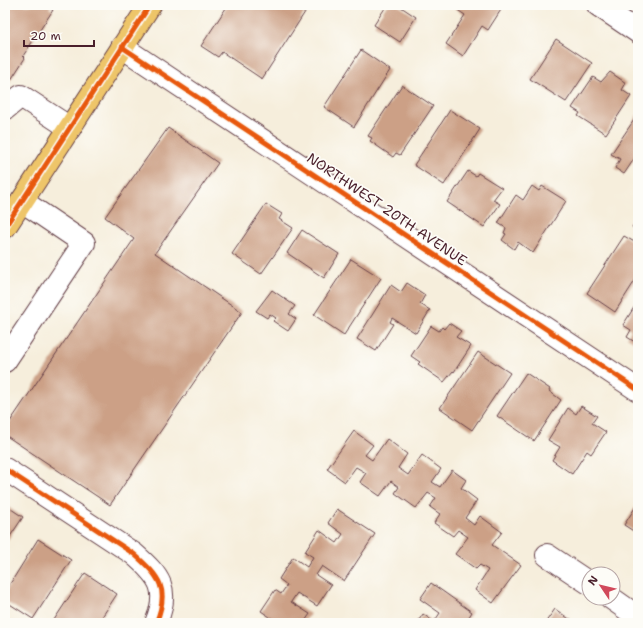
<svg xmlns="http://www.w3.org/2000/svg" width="643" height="628" font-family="'Shantell Sans',sans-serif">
<rect width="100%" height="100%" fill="#fdfcf7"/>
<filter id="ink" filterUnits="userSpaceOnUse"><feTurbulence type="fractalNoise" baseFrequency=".025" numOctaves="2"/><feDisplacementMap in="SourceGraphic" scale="8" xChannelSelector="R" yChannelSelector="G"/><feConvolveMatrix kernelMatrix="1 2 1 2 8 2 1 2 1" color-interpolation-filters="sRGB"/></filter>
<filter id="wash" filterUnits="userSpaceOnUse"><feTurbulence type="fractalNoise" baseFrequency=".012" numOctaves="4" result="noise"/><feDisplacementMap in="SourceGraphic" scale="16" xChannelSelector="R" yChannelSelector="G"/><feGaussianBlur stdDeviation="0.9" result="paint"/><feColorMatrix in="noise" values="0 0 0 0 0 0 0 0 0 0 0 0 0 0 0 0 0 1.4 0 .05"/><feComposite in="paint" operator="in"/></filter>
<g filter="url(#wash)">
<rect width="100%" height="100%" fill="#f6eedc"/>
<g id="blocks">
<path fill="#cca086" d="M5,5h47l-3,3 4,2 -30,46 2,2 -20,31z
M228,5h73l6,4 -45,70 -40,-27 -4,5 -17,-11z
M387,5h11l18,12 -16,25 -26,-17z
M450,5h54l-16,25 -6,-4 -19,30 -17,-12 19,-29z
M556,39l36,24 -26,39 -36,-23z
M361,50l29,20 -36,57 -30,-20z
M610,72l16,11 -4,7 9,6 -25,38 -28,-18 2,-3 -8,-5 21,-31 8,5z
M402,85l31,21 -33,49 -4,-2 -3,4 -23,-16 2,-3 -4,-2z
M450,110l30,19 -36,56 -30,-20z
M638,114v39l-14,21 -9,-6 5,-9 -9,-5z
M168,128l50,35 -63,90 87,59 -132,193 -105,-70v-6l129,-190 -29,-22z
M468,171l8,5 2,-3 24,15 -9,12 7,4 -16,23 -37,-25z
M532,186l7,5 3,-5 24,15 -33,52 -15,-11 -4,7 -12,-9 4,-6 -2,-1 2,-5 -8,-5 18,-28 7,5z
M266,204l16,10 -3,5 14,9 -32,46 -29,-20z
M637,220h1v11l-6,-4z
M302,230l37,24 -15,24 -37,-25z
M624,236l14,8v32l-23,36 -28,-19z
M351,259l30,19 -37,57 -30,-20z
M407,283l18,12 -5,9 10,6 -14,23 -24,-15 -2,4 3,2 -17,27 -19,-12 34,-54 10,7z
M272,290l23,16 -6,8 7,5 -8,12 -15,-10 3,-3 -6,-4 -3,4 -11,-7z
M638,301v43l-11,-7 4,-7 -8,-5z
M449,323l12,8 -5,6 15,9 -17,26 -1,-1 -9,11 -26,-18 2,-2 -9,-6 20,-30 8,5 3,-4 2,2z
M478,352l32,21 -38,57 -32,-22z
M526,373l24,16 -1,2 12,9 -27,41 -37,-25z
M581,406l16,10 -5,7 14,9 -15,22 -4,-3 -15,23 -20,-14 8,-13 -12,-7 20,-32 8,6z
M354,431l19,14 -8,10 7,5 15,-21 20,15 -9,14 10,7 14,-20 19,14 -9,13 8,5 12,-17 14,10 -5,8 16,12 -12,18 9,7 6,-9 22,16 -10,13 29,20 -28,38 -18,-13 13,-20 -8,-5 -4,4 -21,-15 13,-17 -10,-7 -5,6 -19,-13 6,-9 -10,-7 6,-9 -8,-5 -12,15 -21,-15 4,-6 -8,-6 -11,15 -20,-14 6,-9 -10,-6 -11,15 -18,-13z
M638,503v31l-14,-9z
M5,505l18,12 -18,27z
M337,509l38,25 -31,47 -22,-15 -6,9 15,10 -14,21 -20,-13 -6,9 19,12 -5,7 2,2h-28l-18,-12 14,-21 6,4 6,-9 -8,-6 14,-22 14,10 6,-10 -8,-5 14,-22 18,13 6,-9 -15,-11z
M38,539l33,21 -38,59 -28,-18v-9z
M85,573l32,21 -19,29h-46z
M431,583l41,29 -7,11h-48l6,-9 11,8 6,-9 -20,-14z
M555,609l20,14h-30z"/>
</g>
</g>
<g filter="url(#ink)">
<use href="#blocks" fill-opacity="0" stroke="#643e46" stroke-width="1"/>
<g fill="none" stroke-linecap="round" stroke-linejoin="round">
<defs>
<path id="minor" d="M598,5l40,27
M122,47l516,343
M5,109l16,-13 49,32
M5,361l79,-118 -62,-42
M5,469l129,85c26,23 36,35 22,69
M547,555l42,28
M611,598l27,19"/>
<path id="major" d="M5,227l145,-222"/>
</defs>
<use href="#minor" stroke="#643e46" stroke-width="24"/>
<use href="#major" stroke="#643e46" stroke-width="24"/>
<use href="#minor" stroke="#fff" stroke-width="22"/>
<use href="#major" stroke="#eec569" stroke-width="22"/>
<defs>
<path id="cycleway" d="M122,47l516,343
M5,227l145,-222
M5,469l129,85c26,23 36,35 22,69"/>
</defs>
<use href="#cycleway" stroke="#fdfcf7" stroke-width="8"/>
<use href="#cycleway" stroke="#e8590c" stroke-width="5"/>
</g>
</g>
<g text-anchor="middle" stroke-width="3.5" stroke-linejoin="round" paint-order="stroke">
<g font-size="14" fill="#4a1f2b" stroke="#fdfcf7">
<text transform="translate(387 209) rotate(34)" y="5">NORTHWEST 20TH AVENUE</text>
</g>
</g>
<rect width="643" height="628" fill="none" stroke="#fdfcf7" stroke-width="20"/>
<g transform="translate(601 586) rotate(305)"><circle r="19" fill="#fdfcf7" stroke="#b5a4a5"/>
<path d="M0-3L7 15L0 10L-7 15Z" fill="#d1495b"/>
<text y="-6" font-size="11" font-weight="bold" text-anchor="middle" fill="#4a1f2b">N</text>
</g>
<path d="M24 40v6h70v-6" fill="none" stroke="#4a1f2b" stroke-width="2"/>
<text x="30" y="40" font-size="12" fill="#4a1f2b" stroke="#fdfcf7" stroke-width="3" paint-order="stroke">20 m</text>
</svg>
